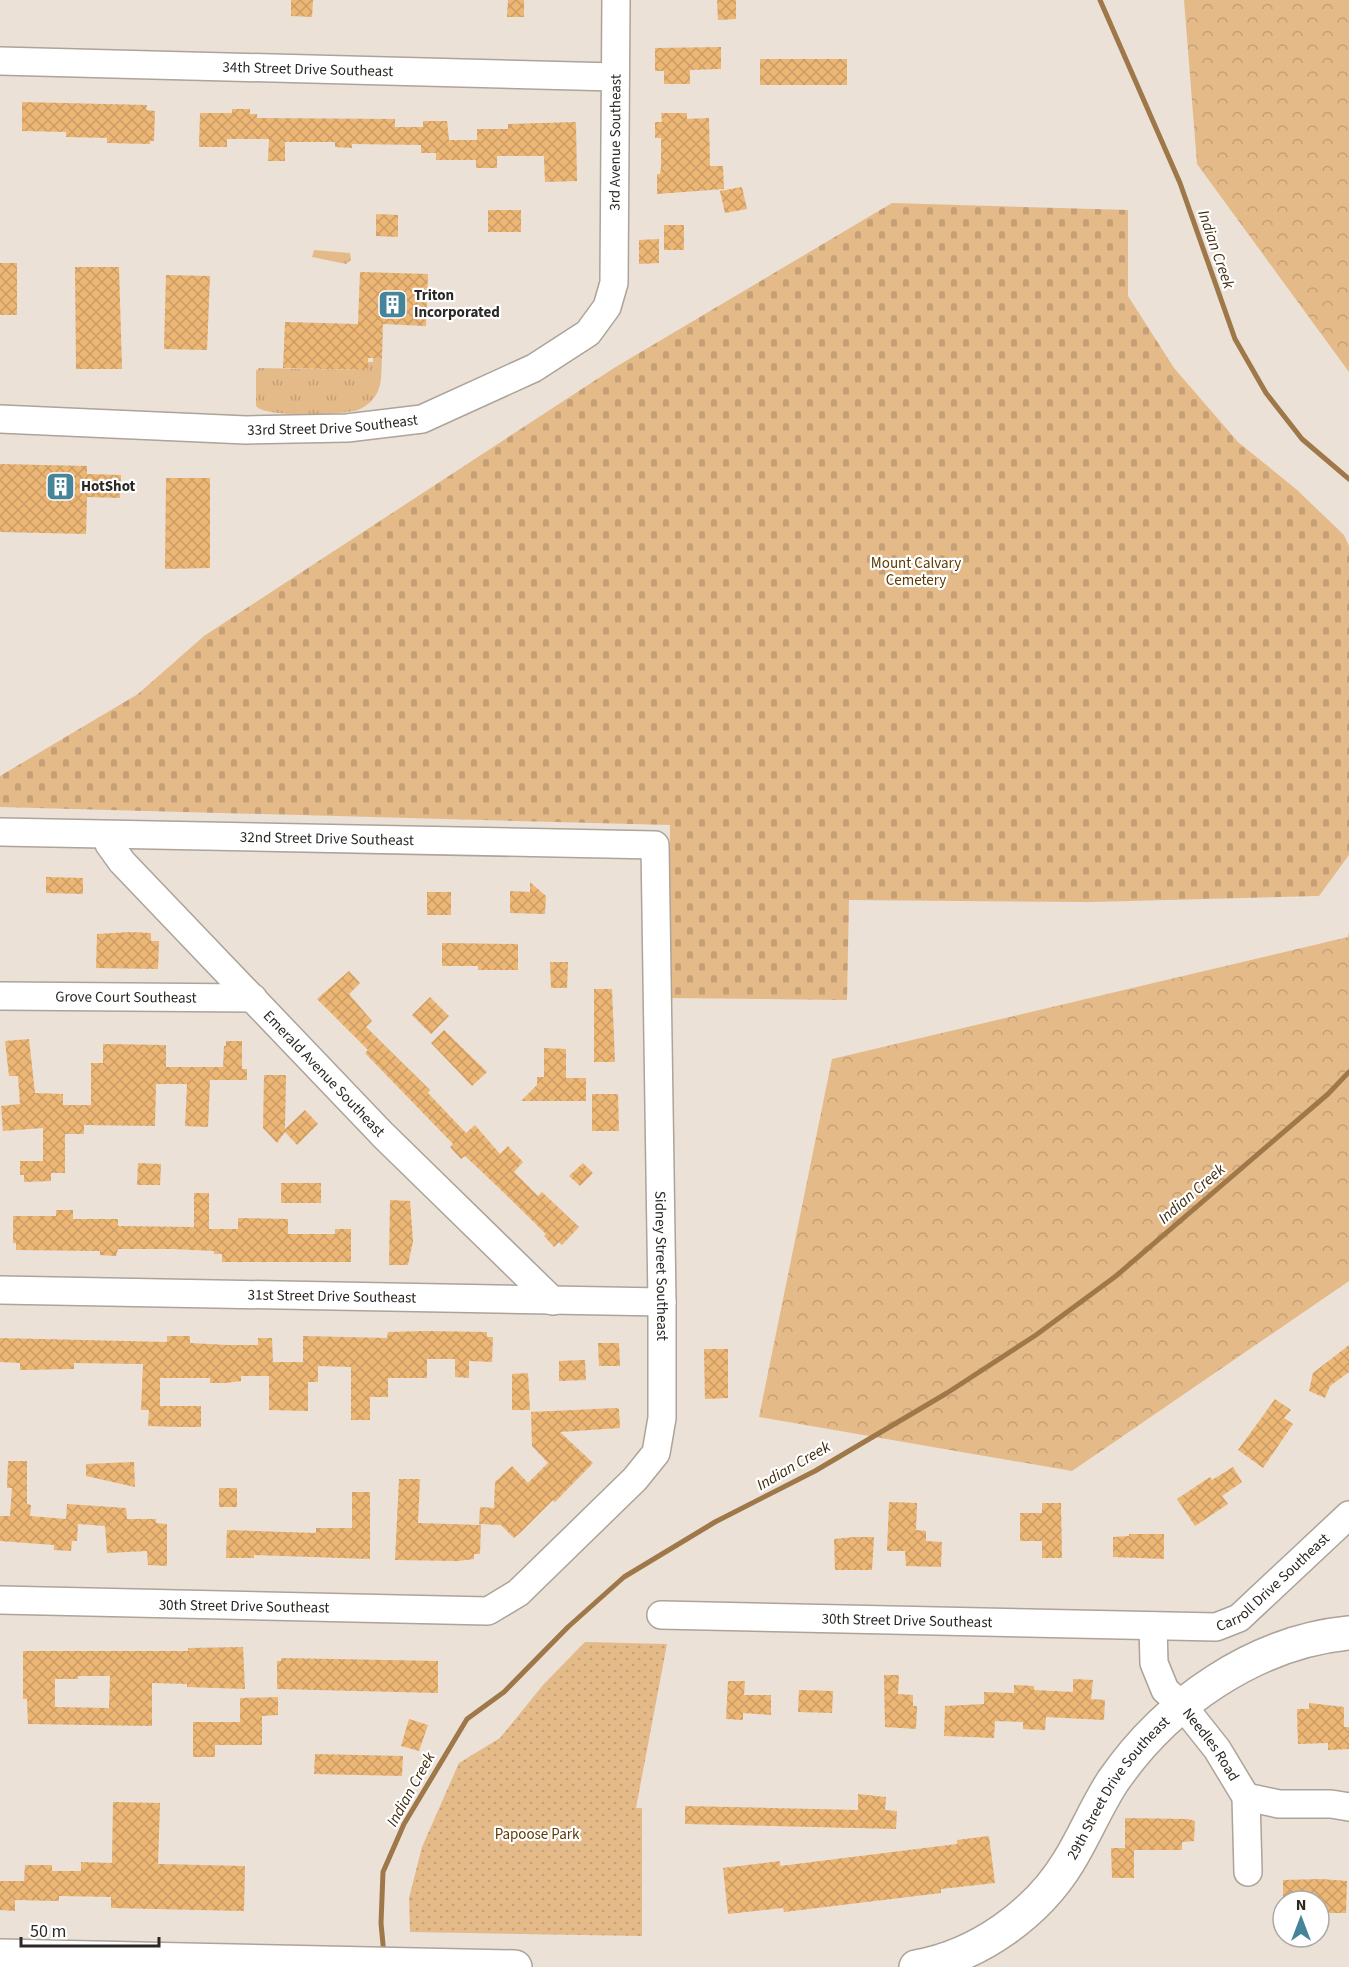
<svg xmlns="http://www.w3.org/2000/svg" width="1349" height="1967" font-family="'Source Sans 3',sans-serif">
<defs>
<pattern id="grass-tufts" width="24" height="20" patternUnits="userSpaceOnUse" patternTransform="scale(1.5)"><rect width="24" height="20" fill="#e5ba89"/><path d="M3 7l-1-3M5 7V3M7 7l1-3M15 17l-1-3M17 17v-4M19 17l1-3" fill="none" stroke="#c5a076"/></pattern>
<pattern id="forest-crowns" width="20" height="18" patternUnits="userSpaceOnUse" patternTransform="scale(1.5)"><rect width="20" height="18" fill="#e5ba89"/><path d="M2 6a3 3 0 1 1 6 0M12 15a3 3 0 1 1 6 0" fill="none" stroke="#c5a076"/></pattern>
<pattern id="cemetery-stones" width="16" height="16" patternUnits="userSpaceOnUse" patternTransform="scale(1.5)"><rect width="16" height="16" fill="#e5ba89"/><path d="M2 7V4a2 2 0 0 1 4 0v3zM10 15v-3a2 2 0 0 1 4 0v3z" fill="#c5a076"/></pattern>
<pattern id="park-dots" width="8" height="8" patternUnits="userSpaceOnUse" patternTransform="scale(1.5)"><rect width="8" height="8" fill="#e5ba89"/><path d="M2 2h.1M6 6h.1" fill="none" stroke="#c5a076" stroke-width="1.8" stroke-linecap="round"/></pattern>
<pattern id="building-cross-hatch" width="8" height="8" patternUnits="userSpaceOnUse" patternTransform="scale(1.5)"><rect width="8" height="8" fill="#ecb675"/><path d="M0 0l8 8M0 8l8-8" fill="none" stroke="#cb9c65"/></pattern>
</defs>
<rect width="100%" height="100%" fill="#ebe1d7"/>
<path fill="url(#grass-tufts)" d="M314,250l36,3 1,7 -5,4 -34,-7z
M373,358h9c-1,14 1,30 -9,41 -3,4 -10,9 -15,11 -16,5 -93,8 -102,-4v-35l3,-3 109,2v-8h5z"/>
<path fill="url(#forest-crowns)" d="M1184,0h165v372l-152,-208z
M1349,933v348l-277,190 -313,-54 73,-358 516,-122z"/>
<path fill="url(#cemetery-stones)" d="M892,203l236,7v86l46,72 64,74 58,47 48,46 5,11v309l-30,41 -228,6 -242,-2 -2,100 -178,-2 1,-173 -670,-18v-31l138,-82 66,-58 410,-268z"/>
<path fill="url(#park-dots)" d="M585,1642l82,2 -31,164h6v128l-232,-4 -1,-34 13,-51 37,-84 41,-25 43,-53z"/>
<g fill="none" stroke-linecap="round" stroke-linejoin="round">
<path stroke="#9f784a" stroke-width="5" d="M1100,0l80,183 55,156 31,54 36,46 47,40
M384,1955l-3,-32 2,-51 21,-48 63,-105 37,-27 64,-65 56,-50 91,-55 100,-51 132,-78 89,-58 80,-59 212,-182 21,-22"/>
</g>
<path fill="url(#building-cross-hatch)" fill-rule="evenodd" d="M291,0h22l-1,17 -21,-1z
M508,0h16v17h-17z
M717,0h19v19l-18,1z
M721,47v22l-31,1v14h-26v-13h-9v-23z
M760,59h87v26h-87z
M22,102l125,3 -1,5 9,1 -1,30h-4v3l-43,-1v-5l-41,-1v-5l-44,-1z
M232,109h18v5h7v4l138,1v8h28v-6h24l2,19h28v-11h31v-5l68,-2 1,59 -32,1 -1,-26h-47v12h-21v-8h-40v-7h-15v-8l-69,-1v4l-17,-1v-5h-50v19h-17l1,-22h-42v8h-28l1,-34h32z
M661,113h26v6l22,-1 1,48h13l1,23 -67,5v-20h3l1,-7v-29h-6v-16h7z
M742,187l5,22 -22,4 -5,-22z
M488,210h33v22h-33z
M376,214l22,1v22l-22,-1z
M664,225h20v25h-20z
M659,239v24l-20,1v-24z
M0,263h17v52h-17z
M75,267h44l3,102h-46z
M360,272l68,2 -2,52 -43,-2 -1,34h-14v12l-85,-2 2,-46 73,2z
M166,275l44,1 -3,74 -43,-1z
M0,464l87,2v8l34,1 -1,23 -33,-1 -1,37 -86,-2z
M166,478h44v90l-45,1z
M46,877l37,1v16l-37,-1z
M530,882l16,14 -1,18 -35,-1v-22l20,1z
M427,892h24v23h-24z
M130,932l21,1v8h8l-1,28 -62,-1 1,-34z
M442,943l76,1v26h-40v-4h-36z
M550,962h18l-1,26h-16z
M349,971l11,12 -11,11 23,27 -6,6 64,63 -2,3 38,40 9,-8 25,29 8,-8 15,16 -9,10 24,24 4,-4 37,35 -17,18 -3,-3 -5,5 -10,-11 2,-2 -48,-47 -33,-31 -4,3 -11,-12 3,-3 -88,-91 3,-3 -51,-51z
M594,989h18l3,73h-21z
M430,997l19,19 -18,18 -19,-19z
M444,1030l43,42 -15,14 -41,-43z
M29,1039l6,54 28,1v11h28v-42h12v-19l63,1v22h57l1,-21h2v-5h16v28h5v11h-37l-2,47 -23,-1 2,-42h-31l-1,42 -71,-1v9h-19v39h-14v8l-27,1v-7h-4v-14h23v-33l-40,3 -2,-25 19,-2 -2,-28h-9l-4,-35z
M544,1048l22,1v29h20v23h-65l16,-16v-8h7z
M264,1075h22l-1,54 20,-19 13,14 -21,21 -12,-13 -8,11 -14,-15z
M592,1094h26l1,37h-27z
M138,1163l23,1 -1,21h-23z
M583,1163l10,10 -13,13 -11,-10z
M281,1183h40v20h-40z
M194,1193h15v36h29v-11l50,1v15h47v-5h16v33h-129v-8h-8v-3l-40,-2h-56l-2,7 -16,-1v-4l-84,-1v-7h-3v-27h43v-6h17v9h45v7l76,1z
M390,1200l20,1 3,40 -5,24h-19z
M426,1331l61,1v5h6l-1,25 -23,-1v17l-14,-1v-18h-28v19h-39v19h-18v23h-19v-53l-33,-1v16h-10v29l-39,-1v-34h-28v5l-15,2h-16v-5h-50v28h41v21h-22l-31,-1 1,-16h-8l2,-46 -69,-1v6l-54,1v-7l-20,-1v-24l167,4v-6h23v7l38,2h30v-7h14l1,24h30v-26l84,2 1,-6z
M598,1343h21l1,23h-21z
M1349,1345v27l-19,14 -5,12 -16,-7 4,-18z
M704,1349h24v49l-23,1z
M585,1360l1,20 -27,1v-20z
M528,1373l2,37h-18v-36z
M1275,1399l16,11 -7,8 9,6 -30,44 -25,-18z
M616,1408l3,1 1,19 -60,4 33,31 -38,39 -2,-2 -32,32 -7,6 -13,-13 -22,-1 1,-17 14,1 1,-26 17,-16 16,17 20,-20 -16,-17 -1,-34z
M8,1461h19v43l4,1 -1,11 36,3 1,-15 59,4 1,11h29v4l11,1v42l-19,-1 -1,-14 -40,2 -2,-27 -27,-2 -1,17h-5l-1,10 -17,-1v-5l-54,-4v-25h10l2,-28h-5z
M134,1462l1,25 -49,-11v-12z
M1233,1467l9,15 -20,14 6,8 -33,22 -18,-27 33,-22 2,3z
M399,1479h21l-2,44 63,2 -1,29h-6v5l-16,2 -63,-1z
M219,1488h18v19h-18z
M352,1492h18v67l-116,-4v3h-28l1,-28 89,3v-5h36z
M889,1502l28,1 -1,27 10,1v10l16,1 -1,25 -35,-1 -1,-15h-18z
M1042,1503h19l1,55h-20v-17h-22v-28h22z
M1129,1534h35v25l-51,-2v-20l16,-1z
M854,1537h20l-2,33h-37l-1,-31z
M243,1647l2,42 -58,-2v-3l-35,-1v43l-124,-2 -1,-25h-4v-48h165v-3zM78,1676h32l-1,32 -54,-1v-28h23z
M281,1658l157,3v32l-161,-4v-28h4z
M884,1675h15l-1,19 15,1v11h4l-1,23 -31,-2z
M1073,1679l20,1 -2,19 14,1 -1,20 -58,-3 -1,13 -22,-1v-7l-28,-1 -1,17 -50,-2 1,-30 39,-2v-12l30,1v-8l20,1v4l39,2z
M728,1681h17l-1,14h27v20l-28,-2v7l-17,-1z
M799,1690l34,1 -1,22 -34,-1z
M278,1697v18l-16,1v29h-47v12h-22v-35h47v-24z
M1309,1703l35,4v20h5v22l-21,1v-7l-30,1 -1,-35h12z
M409,1719l19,6 -9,26 -18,-5z
M315,1754l88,2 -1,20 -88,-2z
M858,1794l28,3 -1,13 12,1 -1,18 -211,-5v-18l173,4z
M113,1802l47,1 -2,61 87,2 -1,45 -133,-3v-11l-52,-1v5l-44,-1v11l-15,-1v-29h24l1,-16h27v6h29v-9l31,1z
M1125,1818l63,1 7,2 -1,20 -12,1v8h-48v28h-22l-1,-30h14z
M989,1836l6,47 -54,6v4l-157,19 -1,-4 -55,6 -5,-46 57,-7v5l177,-22v-4z
M1321,1879l26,2 -1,32h-27v-12h-36v-21z"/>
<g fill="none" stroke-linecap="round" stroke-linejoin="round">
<defs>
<g id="minor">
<path id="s1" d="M0,61l615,16"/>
<path id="s2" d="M0,419l246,11 101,-2 75,-9 112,-51 54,-35 19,-26 7,-24 2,-283"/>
<path id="s3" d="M0,832l655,13 7,457v116l-6,35 -21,26 -117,114 -30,18 -488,-11"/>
<path id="s4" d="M107,835l2,9 13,18 261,273 170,166"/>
<path id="s5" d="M0,996l253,2"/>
<path id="s6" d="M0,1290l662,12"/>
<path id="s7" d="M661,1615l555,12 23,-9 110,-103"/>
<path id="s8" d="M1153,1626l1,37 11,27 17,15 35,44 29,48 2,75"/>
<path d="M1246,1797l33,7h52l18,3"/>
</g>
<g id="major">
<path d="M0,1956l515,11"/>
<path id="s9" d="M916,1967c62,-11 121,-53 153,-106 16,-26 27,-54 44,-80 53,-77 141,-139 236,-148"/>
</g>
</defs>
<use href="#minor" stroke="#aca399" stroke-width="30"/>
<use href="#major" stroke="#aca399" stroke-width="36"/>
<use href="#minor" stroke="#fff" stroke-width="27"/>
<use href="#major" stroke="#fff" stroke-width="33"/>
</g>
<defs>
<symbol id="building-square" viewBox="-11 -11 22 22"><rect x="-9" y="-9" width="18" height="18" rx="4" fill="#468599" stroke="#fff"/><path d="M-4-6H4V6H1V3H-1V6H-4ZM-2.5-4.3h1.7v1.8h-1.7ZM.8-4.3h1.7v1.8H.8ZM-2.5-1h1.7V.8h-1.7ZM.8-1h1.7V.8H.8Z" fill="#fff"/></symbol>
</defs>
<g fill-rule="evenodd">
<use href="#building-square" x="376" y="288" width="33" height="33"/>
<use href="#building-square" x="44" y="470" width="33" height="33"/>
</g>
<g text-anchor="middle" stroke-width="4.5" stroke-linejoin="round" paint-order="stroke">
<g font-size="15" fill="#2c2824" stroke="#fff">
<text dy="5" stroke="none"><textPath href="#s1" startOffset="308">34th Street Drive Southeast</textPath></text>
<text dy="5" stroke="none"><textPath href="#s2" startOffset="808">3rd Avenue Southeast</textPath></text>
<text dy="5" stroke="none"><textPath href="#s2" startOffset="333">33rd Street Drive Southeast</textPath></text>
<text dy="5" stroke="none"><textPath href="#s3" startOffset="327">32nd Street Drive Southeast</textPath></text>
<text dy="5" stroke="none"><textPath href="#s5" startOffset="126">Grove Court Southeast</textPath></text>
<text dy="5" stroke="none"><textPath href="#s4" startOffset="324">Emerald Avenue Southeast</textPath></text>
<text dy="5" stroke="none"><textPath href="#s3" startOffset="1076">Sidney Street Southeast</textPath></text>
<text dy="5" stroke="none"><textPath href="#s6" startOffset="332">31st Street Drive Southeast</textPath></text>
<text dy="5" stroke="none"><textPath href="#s7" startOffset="628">Carroll Drive Southeast</textPath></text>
<text transform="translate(244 1606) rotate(1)" y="5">30th Street Drive Southeast</text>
<text dy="5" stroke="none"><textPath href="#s7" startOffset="246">30th Street Drive Southeast</textPath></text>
<text dy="5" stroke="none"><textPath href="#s8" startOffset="138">Needles Road</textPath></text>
<text dy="5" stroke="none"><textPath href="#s9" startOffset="280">29th Street Drive Southeast</textPath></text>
</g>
<g font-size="15" font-weight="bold" fill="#2c2824" stroke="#fff" text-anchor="start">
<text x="414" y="300">Triton<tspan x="414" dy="17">Incorporated</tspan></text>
<text x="81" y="491">HotShot</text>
</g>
<g font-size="15" fill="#5d3a03" stroke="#fff">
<text x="916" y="568">Mount Calvary<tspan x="916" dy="17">Cemetery</tspan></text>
<text x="537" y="1839">Papoose Park</text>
</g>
<g font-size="16" font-style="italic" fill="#432d10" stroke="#fff">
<text transform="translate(1217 249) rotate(71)" y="6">Indian Creek</text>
<text transform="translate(1191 1193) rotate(-41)" y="6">Indian Creek</text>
<text transform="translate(793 1465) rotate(-30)" y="6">Indian Creek</text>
<text transform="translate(410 1789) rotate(-61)" y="6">Indian Creek</text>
</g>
</g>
<g transform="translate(1301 1919)"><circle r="28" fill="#ffffff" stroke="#aba9a7" stroke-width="1.5"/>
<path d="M0-4.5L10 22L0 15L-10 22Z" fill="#468599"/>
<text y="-9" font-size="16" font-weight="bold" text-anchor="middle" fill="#2c2824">N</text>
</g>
<path d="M21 1937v9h138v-9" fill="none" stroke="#2c2824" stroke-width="3"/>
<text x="30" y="1937" font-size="18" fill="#2c2824" stroke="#ffffff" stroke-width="4.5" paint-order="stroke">50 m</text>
</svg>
